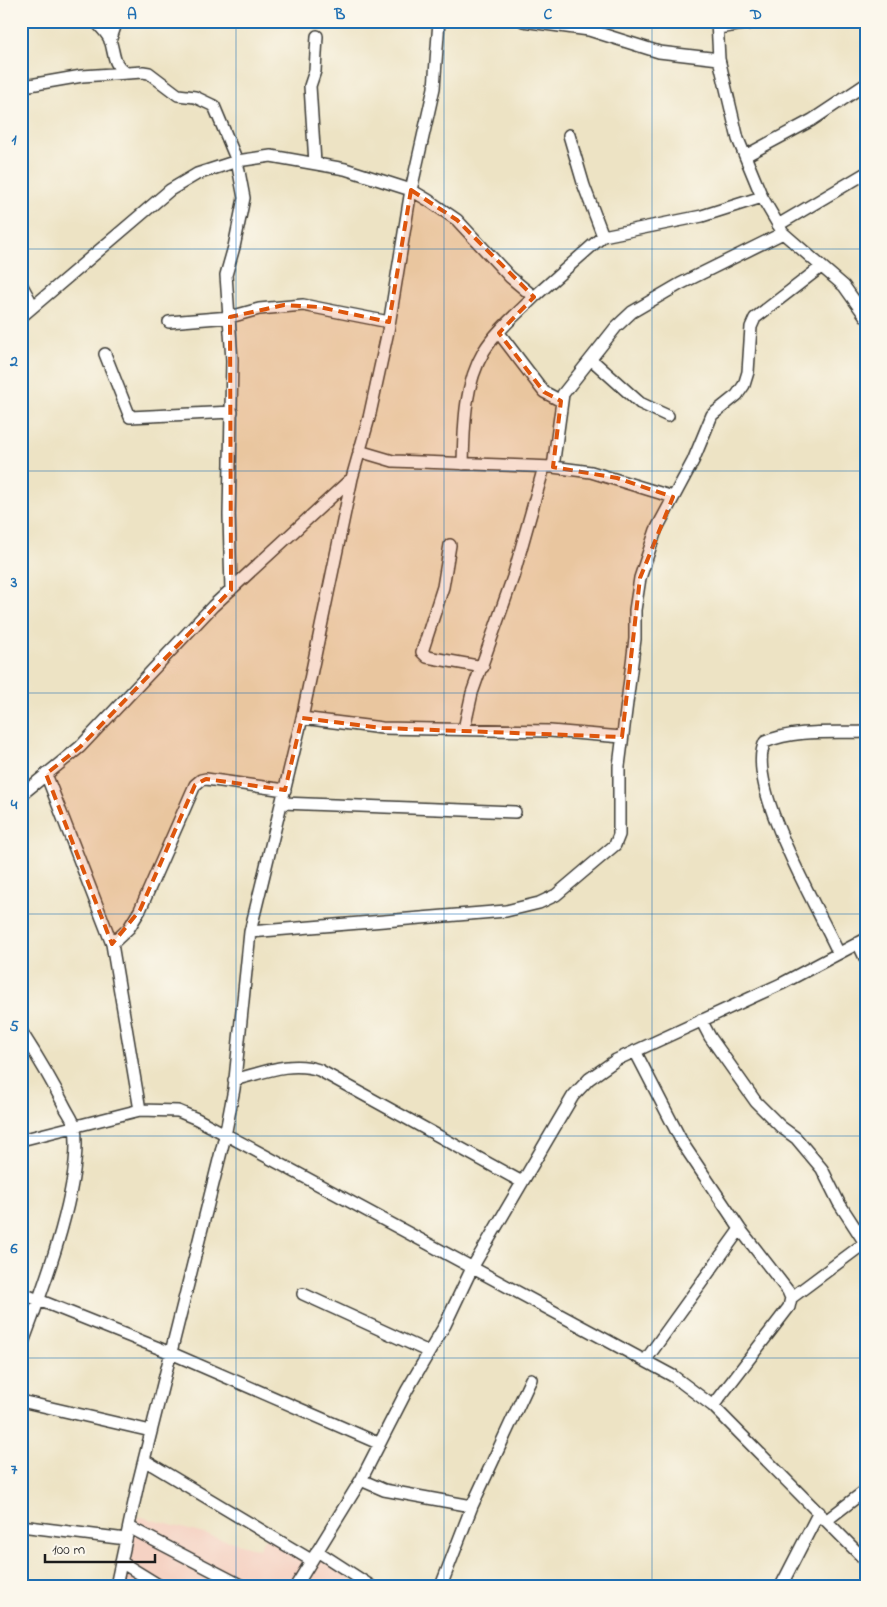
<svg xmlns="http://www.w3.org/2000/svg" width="887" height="1607" font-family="'Indie Flower',sans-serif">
<rect width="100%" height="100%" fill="#fbf7ec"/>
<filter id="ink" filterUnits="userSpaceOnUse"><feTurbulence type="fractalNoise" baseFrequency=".02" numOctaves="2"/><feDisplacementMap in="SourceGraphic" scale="10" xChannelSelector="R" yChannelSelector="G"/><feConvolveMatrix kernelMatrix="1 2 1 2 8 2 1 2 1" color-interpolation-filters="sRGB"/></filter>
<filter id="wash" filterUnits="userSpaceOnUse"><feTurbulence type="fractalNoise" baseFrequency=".0096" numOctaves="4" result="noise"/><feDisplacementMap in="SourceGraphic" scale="20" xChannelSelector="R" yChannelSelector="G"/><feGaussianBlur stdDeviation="1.12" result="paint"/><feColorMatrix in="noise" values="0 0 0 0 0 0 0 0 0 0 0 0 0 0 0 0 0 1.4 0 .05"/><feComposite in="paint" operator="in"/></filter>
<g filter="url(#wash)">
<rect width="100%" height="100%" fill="#ede3c4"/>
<path fill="#f5d2c3" d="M138,1516l121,33 6,-12 55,20 41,29h-239z"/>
</g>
<g filter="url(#ink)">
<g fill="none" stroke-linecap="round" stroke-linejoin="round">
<defs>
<path id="minor" d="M95,21c6,6 12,12 15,19 5,14 2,23 15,32
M523,21l66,9 70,22 60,7
M717,21l2,38 19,80 24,58 21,36 61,53 22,31
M718,28l45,-7
M110,41l7,-20
M21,84l9,1 52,-9 61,-4 6,1 29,22 17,2 19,9 23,55 7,37 -10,49 -8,28 6,85 -3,155 2,75
M569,135l15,51 19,50 99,-20 60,-19
M745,156l67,-36 54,-36
M315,163l-5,-77 5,-15 2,-35
M778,225l88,-52
M21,284l12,22
M21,317l149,-127 27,-16 40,-13 34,-5 74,13 66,21 17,10 29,20 53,57 24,20 69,-61
M169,322l61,-5 29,-8 44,-4 86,17
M499,333l45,59 17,9
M105,354l25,63 102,-5
M592,360l48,43 28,13
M359,451l34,10 160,6 38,5 82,25
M463,464c1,-38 1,-79 21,-113 12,-20 34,-38 50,-54
M553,467l10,-73 53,-67 16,-15 48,-28 103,-51
M450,545l-7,42 -21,65 5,5 56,10
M302,718l80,10 168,3 72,6
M464,729l8,-36 41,-116 31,-110
M46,774l66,170 28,166
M21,795l59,-48 133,-141 139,-128
M282,803l233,9
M250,932l256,-21 33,-8 17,-8 59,-50 4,-10v-69l16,-127v-29l5,-32 16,-48 37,-69 19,-46 25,-20 7,-10 4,-13 3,-45 4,-9 66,-51
M858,943l8,17
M112,944l17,-16 11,-18 55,-125 6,-5 5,-1 79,11
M838,952c-19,-42 -94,-168 -73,-210 31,-13 68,-9 101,-10
M701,1020l9,17 46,65 25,25 15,11 26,31 17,34 26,40
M21,1031c16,25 31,50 44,76 3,6 9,14 10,20 8,59 -33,164 -54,221
M635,1051l48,93 57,85 48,62 3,7 -2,9 -76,99
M234,1080c28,-7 57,-20 85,-10l203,112
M21,1140l119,-30 38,1 19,8 476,257 40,30 153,155
M21,1293l150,60 207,90
M303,1294l126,58
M791,1298l75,-56
M645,1361l95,-132
M21,1401l130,30
M144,1460l167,100
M361,1480l23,10 88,16
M827,1520l39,-30
M21,1526l105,13
M129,1527l113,59
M317,1551l54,35
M121,1562l39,24
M116,1586l22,-102 87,-348 9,-47 16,-157 52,-214 50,-240 17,-60 19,-87 23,-141 23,-102 5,-67
M296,1586l65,-106 46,-90 38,-65 27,-57 101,-172 16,-17 27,-19 165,-76 85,-45
M441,1586l31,-80 59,-127
M781,1586l38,-74"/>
</defs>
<use href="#minor" stroke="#3b3a35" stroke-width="14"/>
<use href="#minor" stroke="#fff" stroke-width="11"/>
</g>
</g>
<path fill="#de560d" fill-opacity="0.2" stroke="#de560d" stroke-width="4" stroke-dasharray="10 6" stroke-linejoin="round" d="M411,190l46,30 77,77 -35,36 45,59 17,9 -8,66 64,11 56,19 -33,81 -18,159 -240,-9 -80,-10 -17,72 -79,-11 -11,6 -55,125 -28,34 -66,-170 34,-27 151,-157 -1,-273 54,-12 35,2 70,15z"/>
<path fill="none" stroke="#1f6fb2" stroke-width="1" stroke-opacity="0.55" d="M236,21v1565M444,21v1565M652,21v1565M21,249h845M21,471h845M21,693h845M21,914h845M21,1136h845M21,1358h845"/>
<rect width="887" height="1607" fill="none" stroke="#fbf7ec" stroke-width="55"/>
<path d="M45 1554v8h110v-8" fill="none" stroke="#1c1c1c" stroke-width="2.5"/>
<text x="52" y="1554" font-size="15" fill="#1c1c1c" stroke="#fbf7ec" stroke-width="4" paint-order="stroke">100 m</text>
<rect x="28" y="28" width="832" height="1552" fill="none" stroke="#1f6fb2" stroke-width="2"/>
<g font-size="16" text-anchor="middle" font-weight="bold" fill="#1f6fb2">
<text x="132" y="19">A</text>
<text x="340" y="19">B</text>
<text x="548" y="19">C</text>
<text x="756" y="19">D</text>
<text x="14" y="144">1</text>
<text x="14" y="366">2</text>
<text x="14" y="587">3</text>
<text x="14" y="809">4</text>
<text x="14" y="1031">5</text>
<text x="14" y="1253">6</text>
<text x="14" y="1474">7</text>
</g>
</svg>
